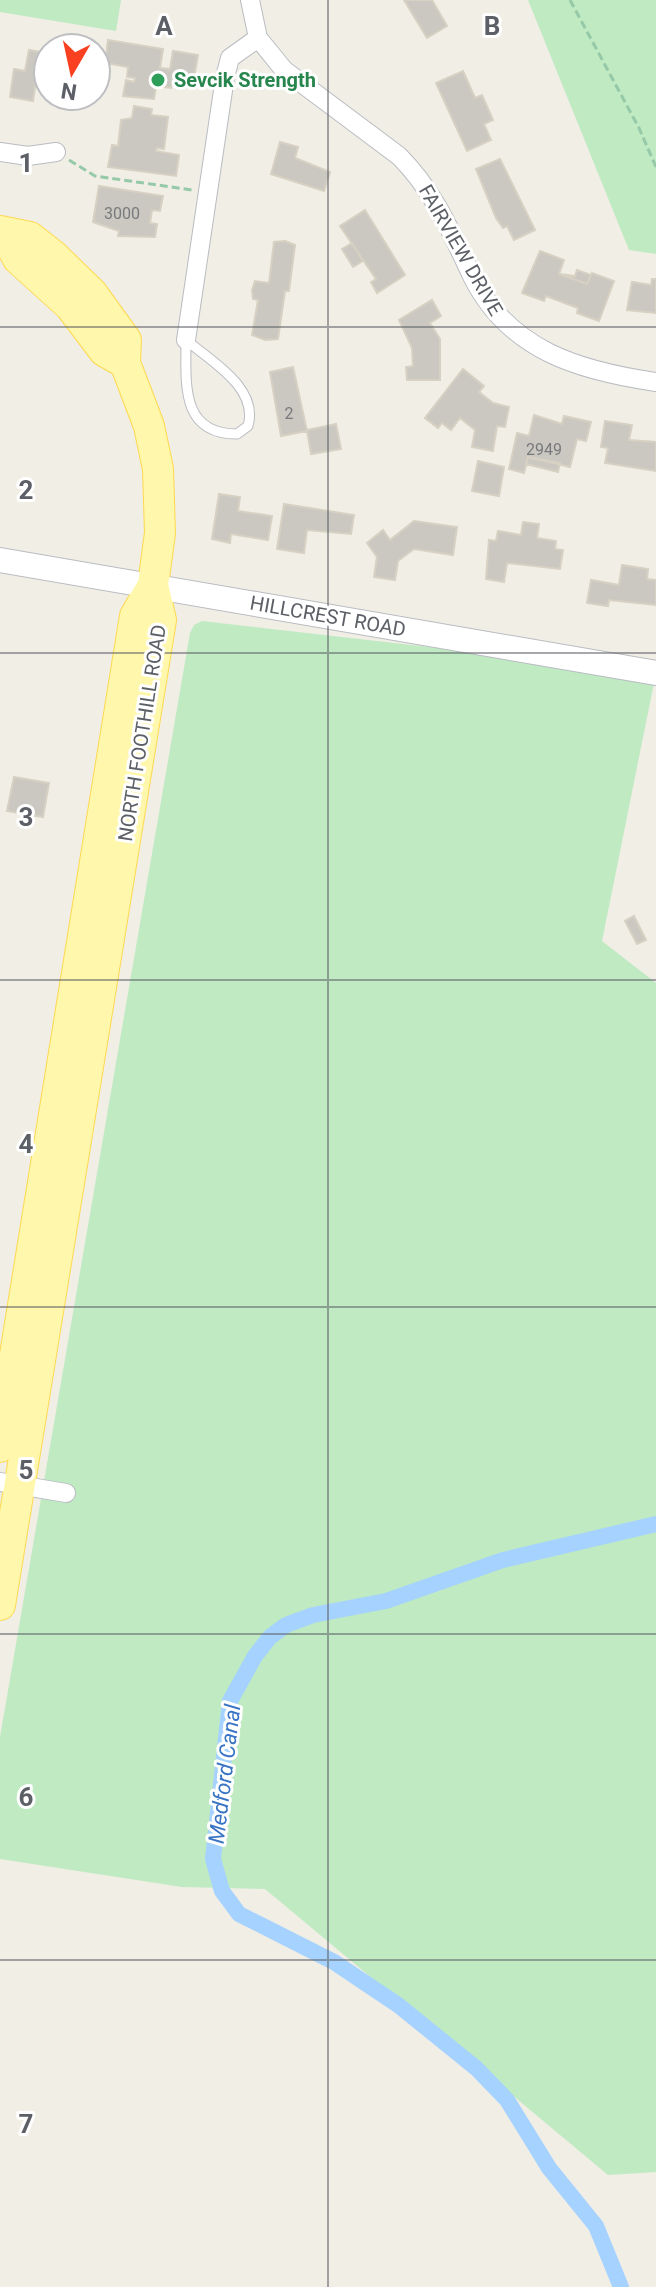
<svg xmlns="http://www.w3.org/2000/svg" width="656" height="2287" font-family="Roboto,sans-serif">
<rect width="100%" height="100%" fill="#f0eee5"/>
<path fill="#bfeac2" d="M0,0h121l-5,31 -116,-19z
M528,0h128v254l-27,-4z
M202,621l454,52 -54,268 54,42v1189l-48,3 -343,-286 -83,-2 -182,-28v-122l190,-1104 4,-8z"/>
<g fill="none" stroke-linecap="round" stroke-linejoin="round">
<path stroke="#a6d2ff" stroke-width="16" d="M621,2287l-25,-61 -47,-58 -42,-68 -31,-32 -78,-63 -64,-43 -95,-48 -17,-23 -9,-32 17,-158 25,-45 15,-19 16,-12 27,-10 73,-14 117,-41 153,-36"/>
</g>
<path fill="#cbc8c1" stroke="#d6d1c2" stroke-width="2" d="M404,0h28l15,26 -20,12z
M108,40l55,9 -3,19 10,1 3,-18 25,4 -4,23 -21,-3 -2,13 -15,-2 -2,13 -31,-3 3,-16 8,2 1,-4 -8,-1 1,-10 -23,-4z
M47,49l1,45 -1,-5 -12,-2 -2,14 -23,-4 4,-28 11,2 4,-21 17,3z
M463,71l12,27 7,-3 11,25 -9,4 7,16 -24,11 -31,-68z
M134,106l18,3 -1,6 17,2 -4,32 -7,-1 -1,3 23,4 -3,21 -68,-9 4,-22 6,1 3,-26 11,-2z
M280,142l18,5 -3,11 35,14 -6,19 -53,-17z
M500,159l35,71 -21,10 -7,-14 -4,2 -7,-10 -20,-49z
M99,186l64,10 -3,15 -8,-1 -2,13 7,1 -2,13 -37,-1 1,-5 -26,-9z
M365,210l40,65 -28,18 -6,-11 5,-3 -36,-53z
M285,241l10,4 -6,46h-4l-7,48 -13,1 -13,-5 6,-35 -5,-1 -1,-9 3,-9 14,2 5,-41z
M352,243l11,18 -10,6 -11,-18z
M540,251l24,9 -5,14 28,10 5,-11 22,8 -15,40 -22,-8 1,-5 -32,-12 -2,5 -22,-8z
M577,270l14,5 -4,9 -28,-10 16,2z
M652,279h4v34l-29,-3 5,-28 19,3z
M432,300l9,16 -11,7 10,16v41h-33l-1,-13 7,-1 -1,-18 -13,-28z
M293,367l14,64 -26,5 -11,-64z
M463,369l21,17 -5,6 14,11 16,4 -4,20 -8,-1 -4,25 -21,-4 3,-17 -15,-12 -9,12 -9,-7 -4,5 -13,-10z
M534,415l28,9 2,-8 27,6 -5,19 -9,-2 -7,28 -42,-10 -4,16 -15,-4 8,-36 12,3z
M605,421l27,4 -3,15 27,2v29l-51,-8 3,-15 -7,-1z
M336,424l5,25 -30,5 -4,-24z
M528,457l32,6 -2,9 -32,-8z
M478,461l26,6 -5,29 -27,-5z
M219,494l21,3 -2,14 34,5 -4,24 -37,-6 -1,9 -18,-4z
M284,504l70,11 -3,19 -44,-4 -3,23 -27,-4z
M414,521l43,6 -4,28 -39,-6 -16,12 -3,19 -21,-3 3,-20 -10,-14 16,-13 7,10z
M523,522l16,2 -2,14 19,3 -1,8 8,1 -3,19 -53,-6 -3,19 -18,-3 3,-39 7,1 2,-10 23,4z
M622,565l26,4 -1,10 9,1v25l-47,-5 -1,6 -21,-3 4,-23 28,5z
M14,777l35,6 -6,34 -36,-6z
M634,916l12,24 -9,4 -12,-23z"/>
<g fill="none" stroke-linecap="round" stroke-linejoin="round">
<defs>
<path id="service" d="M186,340c25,21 73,48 62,86l-11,8c-57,0 -51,-51 -51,-94z"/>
<path id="minor" d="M258,38l26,32 115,86c35,35 52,76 73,120 37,75 108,95 184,106
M0,152l28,4 28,-4
M186,340l39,-263 5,-19 28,-20 -8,-38
M0,1482l66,11"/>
<path id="tertiary" d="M0,560l656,113"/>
<path id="primary" d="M0,231l30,6 23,18 39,38 34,47 -1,23 24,63 9,43 2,64 -7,52 8,35 -161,985
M5,234l13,25 52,47 34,45 21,12
M0,1447l135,-831 18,-31"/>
</defs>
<use href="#service" stroke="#b9bcc2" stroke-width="11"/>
<use href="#minor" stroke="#b9bcc2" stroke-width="20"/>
<use href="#tertiary" stroke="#b9bcc2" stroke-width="26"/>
<use href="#primary" stroke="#fed950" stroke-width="32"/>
<path stroke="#96c9a8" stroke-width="3" stroke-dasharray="8 4" stroke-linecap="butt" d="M570,0l69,128 17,39
M69,160l26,16 97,14"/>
<use href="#service" stroke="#fff" stroke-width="9"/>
<use href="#minor" stroke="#fff" stroke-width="18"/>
<use href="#tertiary" stroke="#fff" stroke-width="24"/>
<use href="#primary" stroke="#fff7ab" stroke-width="30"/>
</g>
<path fill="none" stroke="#5c6066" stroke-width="2" stroke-opacity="0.55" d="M328,0v2287M0,327h656M0,653h656M0,980h656M0,1307h656M0,1634h656M0,1960h656"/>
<circle fill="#2e9e5b" stroke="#fff" stroke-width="3" cx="158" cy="80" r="8"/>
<g text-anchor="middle" stroke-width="6" stroke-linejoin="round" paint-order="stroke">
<g font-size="16" fill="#787a7d">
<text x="122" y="219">3000</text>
<text x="289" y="419">2</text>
<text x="544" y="455">2949</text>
</g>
<g font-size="20" font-weight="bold" fill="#27864d" stroke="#fff" text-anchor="start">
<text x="174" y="87">Sevcik Strength</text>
</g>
<g font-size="20" fill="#5c6066" stroke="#fff">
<text transform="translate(461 250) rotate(60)" y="7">FAIRVIEW DRIVE</text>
<text transform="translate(328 616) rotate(10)" y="7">HILLCREST ROAD</text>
<text transform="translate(142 733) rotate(-81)" y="7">NORTH FOOTHILL ROAD</text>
</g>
<g font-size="22" font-style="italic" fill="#3a75c5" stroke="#fff">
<text transform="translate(224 1774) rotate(-83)" y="8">Medford Canal</text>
</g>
</g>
<g font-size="26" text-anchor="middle" font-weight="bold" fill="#5c6066" stroke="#fff" stroke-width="6" stroke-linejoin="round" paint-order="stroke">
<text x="164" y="35">A</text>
<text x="492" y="35">B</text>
<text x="26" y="172">1</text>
<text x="26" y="499">2</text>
<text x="26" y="826">3</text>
<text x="26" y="1153">4</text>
<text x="26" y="1479">5</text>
<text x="26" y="1806">6</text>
<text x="26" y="2133">7</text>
</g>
<g transform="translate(72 72) rotate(189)"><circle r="38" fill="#ffffff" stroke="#bebfc2" stroke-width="2"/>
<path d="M0-6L14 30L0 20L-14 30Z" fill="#f94122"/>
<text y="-12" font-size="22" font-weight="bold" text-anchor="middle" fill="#5c6066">N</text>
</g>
</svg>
